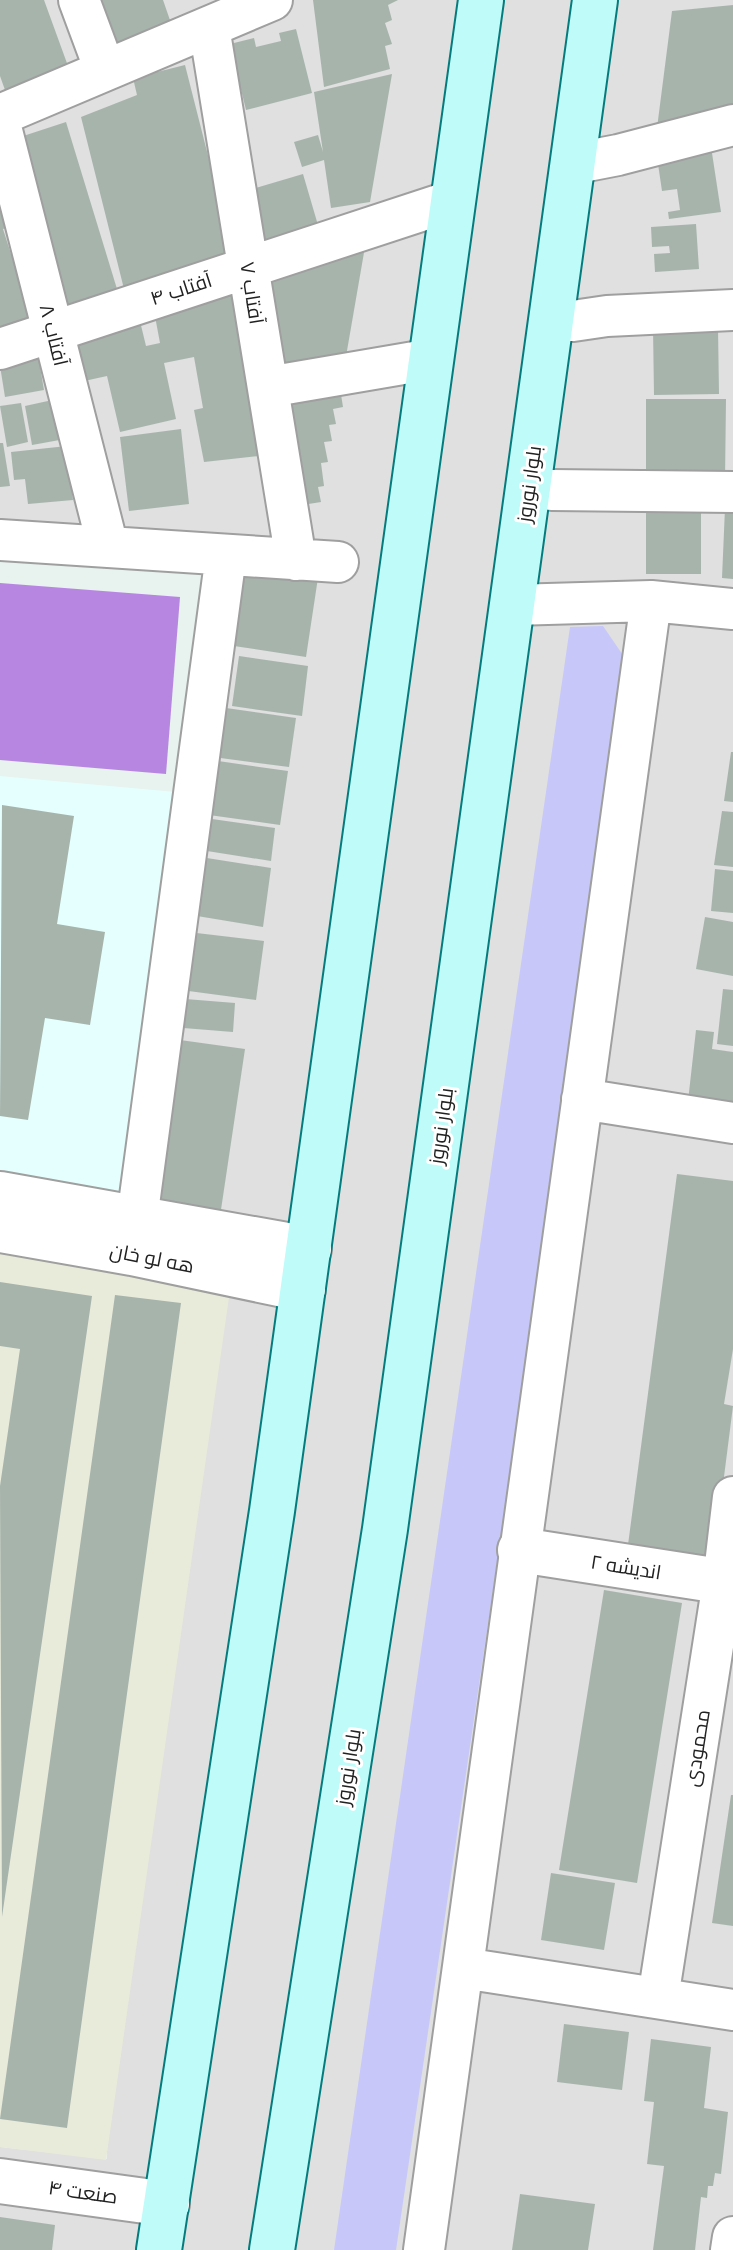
<svg xmlns="http://www.w3.org/2000/svg" width="733" height="2250" font-family="'Open Sans',Cairo,sans-serif">
<rect width="100%" height="100%" fill="#e8f2ee"/>
<path fill="#dfe0df" d="M0,0h733v2250h-733v-103l107,12 8,-895 92,-701 -207,-35z"/>
<path fill="#e9ebda" d="M0,1235l230,55 -124,870 -106,-13z"/>
<path fill="#e4fffd" d="M0,776l176,16 -58,414 -118,-27z"/>
<path fill="#c7c7fa" d="M603,626l26,38 -233,1586h-62l236,-1623z"/>
<path fill="#b686e1" d="M0,583l180,14 -14,177 -166,-14z"/>
<path fill="#a7b4ac" d="M0,0h44l24,66 -63,24 -5,-14z
M94,0h69l9,26 -61,22z
M313,0h85l-10,5 4,15 -7,3 7,21 -7,2 5,23 -66,18z
M733,5v102l-76,21 15,-117z
M296,29l16,64 -66,17 -16,-66 24,-6 2,9 25,-6 -2,-8z
M185,65l50,197 -111,27 -43,-172 56,-22 -4,-17z
M392,74l-22,128 -39,6 -7,-48 -22,7 -8,-25 24,-7 5,17 -9,-60z
M66,122l51,167 -59,18 -50,-166z
M710,140l11,72 -52,7 -1,-7 12,-2 -3,-21 -15,2 -4,-27z
M303,174l17,58 -54,16 -17,-58z
M0,179l15,46 -12,4 8,25 10,-4 23,73 -44,19z
M696,224l3,45 -44,3 -1,-18 16,-1 -1,-7 -17,1 -1,-20z
M366,241l-22,127 -62,12 -15,-106z
M240,281l28,174 -64,7 -10,-52 9,-2 -9,-51 -30,6 12,56 -56,13 -13,-56 -32,7 -13,-57 75,-17 9,37 14,-3 -9,-48z
M718,328l1,66 -65,1 -1,-66z
M38,355l6,35 -39,7 -5,-31z
M339,382l4,25 -10,2 3,15 -7,1 3,16 -8,1 4,20 -7,1 3,23 -6,1 3,15 -19,3 -19,-113z
M57,399l8,40 -33,6 -7,-39z
M646,399h80l-1,80 -79,-1z
M21,403l7,39 -21,5 -7,-41z
M181,429l8,75 -60,7 -9,-74z
M0,443h3l7,43 -10,1z
M67,446l6,54 -45,4 -3,-25 -11,1 -3,-28z
M646,505h55v69h-55z
M725,508h8v71l-11,-1z
M247,561l72,10 -13,86 -72,-11z
M239,656l69,10 -6,50 -70,-10z
M219,707l77,11 -7,49 -76,-10z
M731,752h2v50l-9,-1z
M218,761l70,10 -8,54 -71,-10z
M2,805l72,11 -17,108 48,8 -15,93 -45,-7 -17,102 -28,-4z
M722,811l11,1v55l-19,-2z
M212,819l63,9 -4,33 -64,-10z
M194,856l77,12 -8,59 -78,-13z
M715,869l18,2v42l-22,-2z
M705,917l28,5v54l-37,-7z
M188,932l76,9 -8,59 -75,-10z
M723,989l10,1v56l-16,-2z
M173,998l62,5 -2,29 -62,-5z
M696,1030l18,2 -2,17 21,3v54l-45,-5z
M180,1040l65,9 -26,174 -65,-10z
M677,1174l56,7v168l-9,55 9,2 -21,165 -86,-11z
M0,1282l92,14 -90,621 -2,-431 20,-137 -20,-3z
M115,1295l66,8 -114,825 -67,-9z
M604,1590l78,13 -45,280 -78,-13z
M731,1795h2v131l-21,-3z
M551,1873l64,10 -11,67 -63,-10z
M564,2024l65,8 -7,58 -65,-8z
M651,2039l60,8 -7,61 24,4 -7,62 -6,-1 -2,13h-5l-1,12 -6,-1 -6,53h-42l11,-84 -17,-2 7,-62 -10,-1z
M520,2194l75,10 -7,46h-76z
M0,2217l55,8 -3,25h-52z"/>
<g fill="none" stroke-linecap="round" stroke-linejoin="round">
<defs>
<path id="minor" d="M79,0l26,70
M209,27l87,533
M0,115l272,-115
M0,123l108,424
M587,161l31,-6 115,-30
M573,321l34,-5 126,-6
M0,349l454,-149
M268,387l164,-28
M552,490l181,2
M0,540l338,22
M513,605l138,-4 82,8
M582,1099l151,24
M133,1249l93,-694
M463,1968l270,42
M658,1998l65,-416 10,-85
M424,2250l227,-1649
M731,2250l2,-13"/>
<path id="tertiary" d="M0,1194l309,55
M0,1230l132,23 171,36
M520,1550l213,33
M0,2181l167,23"/>
<path id="secondary" d="M159,2250l113,-739 209,-1511
M272,2250l113,-721 210,-1529"/>
</defs>
<use href="#minor" stroke="#9f9f9f" stroke-width="44"/>
<use href="#tertiary" stroke="#9f9f9f" stroke-width="48"/>
<use href="#secondary" stroke="#047b7d" stroke-width="48"/>
<use href="#minor" stroke="#fff" stroke-width="40"/>
<use href="#tertiary" stroke="#fff" stroke-width="44"/>
<use href="#secondary" stroke="#befbf9" stroke-width="44"/>
</g>
<g text-anchor="middle" stroke-width="6" stroke-linejoin="round" paint-order="stroke">
<g font-size="20" fill="#222" stroke="#fff">
<text transform="translate(181 289) rotate(-18)" y="7">آفتاب ۴</text>
<text transform="translate(252 293) rotate(81)" y="7">آفتاب ۷</text>
<text transform="translate(54 335) rotate(76)" y="7">آفتاب ۸</text>
<text transform="translate(529 484) rotate(-82)" y="7">بلوار نوروز</text>
<text transform="translate(441 1126) rotate(-82)" y="7">بلوار نوروز</text>
<text transform="translate(152 1258) rotate(11)" y="7">هه لو خان</text>
<text transform="translate(626 1567) rotate(9)" y="7">اندیشه ۲</text>
<text transform="translate(697 1748) rotate(-81)" y="7">محمودی</text>
<text transform="translate(348 1767) rotate(-81)" y="7">بلوار نوروز</text>
<text transform="translate(83 2192) rotate(8)" y="7">صنعت ۴</text>
</g>
</g>
</svg>
